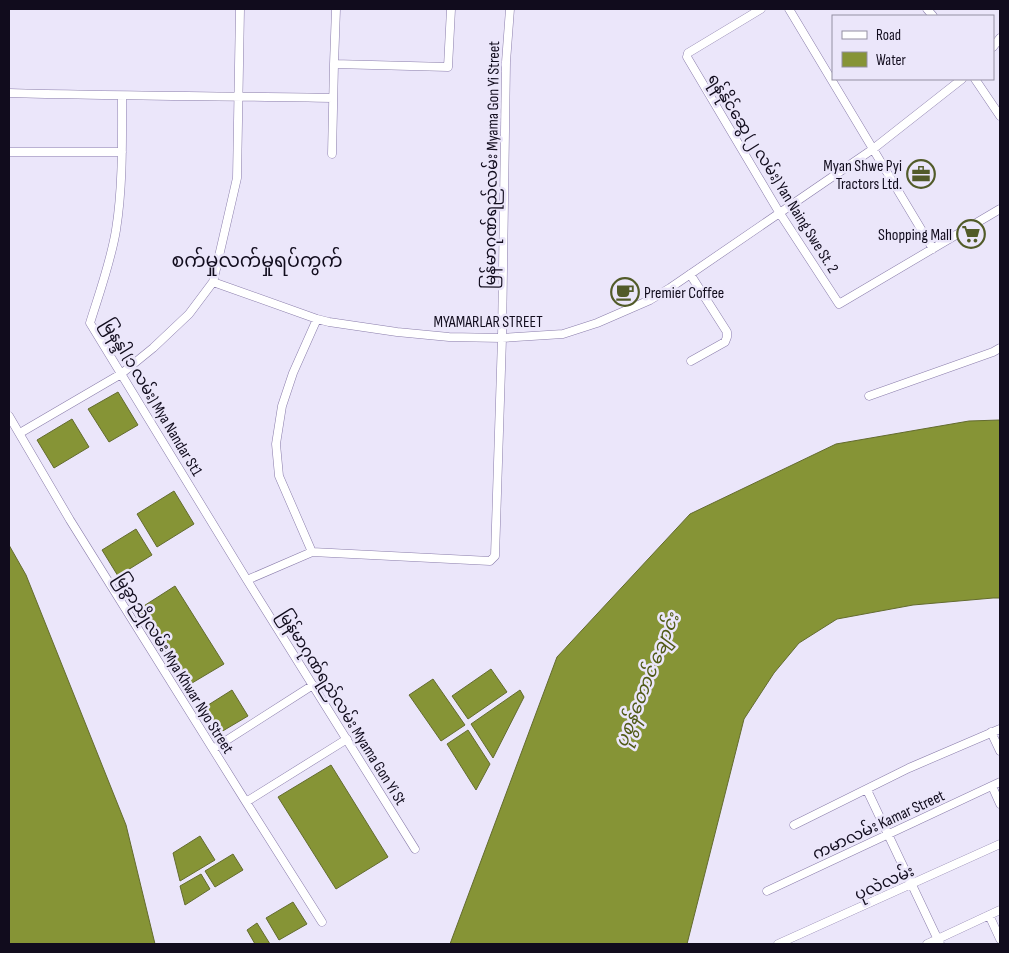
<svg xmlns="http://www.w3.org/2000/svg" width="1009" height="953" font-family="'Sofia Sans Condensed','Noto Sans Myanmar',sans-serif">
<rect width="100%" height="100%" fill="#ebe6fa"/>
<path fill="#869436" stroke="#636b2e" d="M118,392l20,33 -29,17 -21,-33z
M72,419l17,28 -35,21 -17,-28z
M1000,420v178h-7l-80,7 -76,14 -38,24 -25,30 -30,46 -57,225h-237l107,-287 133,-143 146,-70 133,-23z
M174,491l20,33 -37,23 -20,-33z
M136,529l16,26 -34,21 -16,-26z
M9,545l17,30 100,250 29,119h-146z
M175,586l49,78 -37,22 -48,-77z
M491,669l16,23 -39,27 -16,-23z
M433,679l32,46 -24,16 -32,-46z
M232,690l16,26 -27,16 -16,-25z
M520,690l4,7 -31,61 -22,-34z
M468,730l22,34 -14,26 -29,-46z
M331,765l57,92 -52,32 -58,-92z
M200,836l15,24 -35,21 -7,-28z
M233,854l10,16 -28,17 -10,-16z
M201,874l9,15 -25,16 -5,-19z
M293,902l14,22 -28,16 -13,-22z
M257,923l13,21h-15l-8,-14z"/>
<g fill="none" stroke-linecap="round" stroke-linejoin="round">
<defs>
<path id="street" d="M336,9l-2,55 114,3 3,-58
M761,9l-73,44 -1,4 92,155 60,92 161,-95
M789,9l144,240
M927,9l6,7
M993,47l7,-9
M975,79l25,37
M9,93c108,3 216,3 324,5
M122,96c0,45 1,90 -6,134 -5,31 -17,64 -26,93l157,257 168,269
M9,152h113
M332,154l2,-90
M690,274l37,58v5l-2,5 -34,19
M213,282l104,37 12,3 68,10 52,5 53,1 61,-4 34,-11 53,-23 20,-12 203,-139 89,-70
M869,396l124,-44 7,-4
M9,416l61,104 176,282 76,120
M20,433l101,-59 32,-26 36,-34 24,-32 24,-104 3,-169
M312,552l-33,-76 -3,-32 6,-38 11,-33 24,-54
M247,580l65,-28 178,9 5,-5 7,-218 4,-276 4,-53
M991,732l9,19
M213,749l100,-64
M992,786l8,18
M867,790l73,154
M246,802l101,-63
M794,825l115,-57 91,-39
M767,891l233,-109
M989,915l11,24
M778,944l222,-100
M927,944l73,-34"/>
</defs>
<use href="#street" stroke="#8a7dab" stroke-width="9"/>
<use href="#street" stroke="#fff" stroke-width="8"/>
</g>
<defs>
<symbol id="office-ring" viewBox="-11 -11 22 22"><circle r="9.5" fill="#ebe6fa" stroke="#525b29" stroke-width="1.5"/><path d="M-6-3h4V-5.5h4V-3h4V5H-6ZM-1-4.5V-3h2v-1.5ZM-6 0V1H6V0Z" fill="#525b29"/></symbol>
<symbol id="supermarket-ring" viewBox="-11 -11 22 22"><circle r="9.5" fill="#ebe6fa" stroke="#525b29" stroke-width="1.5"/><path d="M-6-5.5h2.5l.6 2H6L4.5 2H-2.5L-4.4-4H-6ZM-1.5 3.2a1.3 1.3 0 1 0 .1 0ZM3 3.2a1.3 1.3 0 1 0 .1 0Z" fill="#525b29"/></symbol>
<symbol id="cafe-ring" viewBox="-11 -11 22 22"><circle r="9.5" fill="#ebe6fa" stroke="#525b29" stroke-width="1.5"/><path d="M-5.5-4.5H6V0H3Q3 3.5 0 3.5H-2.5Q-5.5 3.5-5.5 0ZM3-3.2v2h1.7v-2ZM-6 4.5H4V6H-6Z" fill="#525b29"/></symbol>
</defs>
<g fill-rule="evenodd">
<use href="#office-ring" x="905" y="158" width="32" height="32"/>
<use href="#supermarket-ring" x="955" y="218" width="32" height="32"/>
<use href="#cafe-ring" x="609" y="276" width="32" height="32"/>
</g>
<g text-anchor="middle" stroke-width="5" stroke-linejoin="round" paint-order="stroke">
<g font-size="16" fill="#110c1d" stroke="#ebe6fa">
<text transform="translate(491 165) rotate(-89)" y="6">မြန်မာဂုဏ်ရည်လမ်း Myama Gon Yi Street</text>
<text transform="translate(774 173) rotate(58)" y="6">ရန်နိုင်ဆွေ (၂ လမ်း) Yan Naing Swe St. 2</text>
<text x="488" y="327">MYAMARLAR STREET</text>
<text transform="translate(153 397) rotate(59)" y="6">မြနန္ဒါ (၁ လမ်း) Mya Nandar St1</text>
<text transform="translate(175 663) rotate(58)" y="6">မြခွာညိုလမ်း Mya Khwar Nyo Street</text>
<text transform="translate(343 707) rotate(58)" y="6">မြန်မာဂုဏ်ရည်လမ်း Myama Gon Yi St</text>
<text transform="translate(878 824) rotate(-25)" y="6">ကမာလမ်း Kamar Street</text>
<text transform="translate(884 882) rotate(-24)" y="6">ပုလဲလမ်း</text>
</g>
<g font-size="16" fill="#110c1d" stroke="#ebe6fa" text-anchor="end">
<text x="902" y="171">Myan Shwe Pyi<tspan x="902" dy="18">Tractors Ltd.</tspan></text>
<text x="952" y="240">Shopping Mall</text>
<text x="644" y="298" text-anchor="start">Premier Coffee</text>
</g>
<g font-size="18" font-style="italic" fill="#505a16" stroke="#ebe6fa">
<text transform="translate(647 680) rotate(-68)" y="6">ပုစွန်တောင် ချောင်း</text>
</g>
<g font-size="19" fill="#110c1d" stroke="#ebe6fa">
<text x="257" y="267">စက်မှုလက်မှုရပ်ကွက်</text>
</g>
</g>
<rect width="1009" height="953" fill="none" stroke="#110c1d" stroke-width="20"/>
<rect x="832" y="15" width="162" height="65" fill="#ebe6fa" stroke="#948fa2"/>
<rect x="842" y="31" width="25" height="8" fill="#ffffff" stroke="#948fa2"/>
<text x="876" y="40" font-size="15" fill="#110c1d">Road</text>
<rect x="842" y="52" width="25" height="15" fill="#869436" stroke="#948fa2"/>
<text x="876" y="65" font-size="15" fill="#110c1d">Water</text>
</svg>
